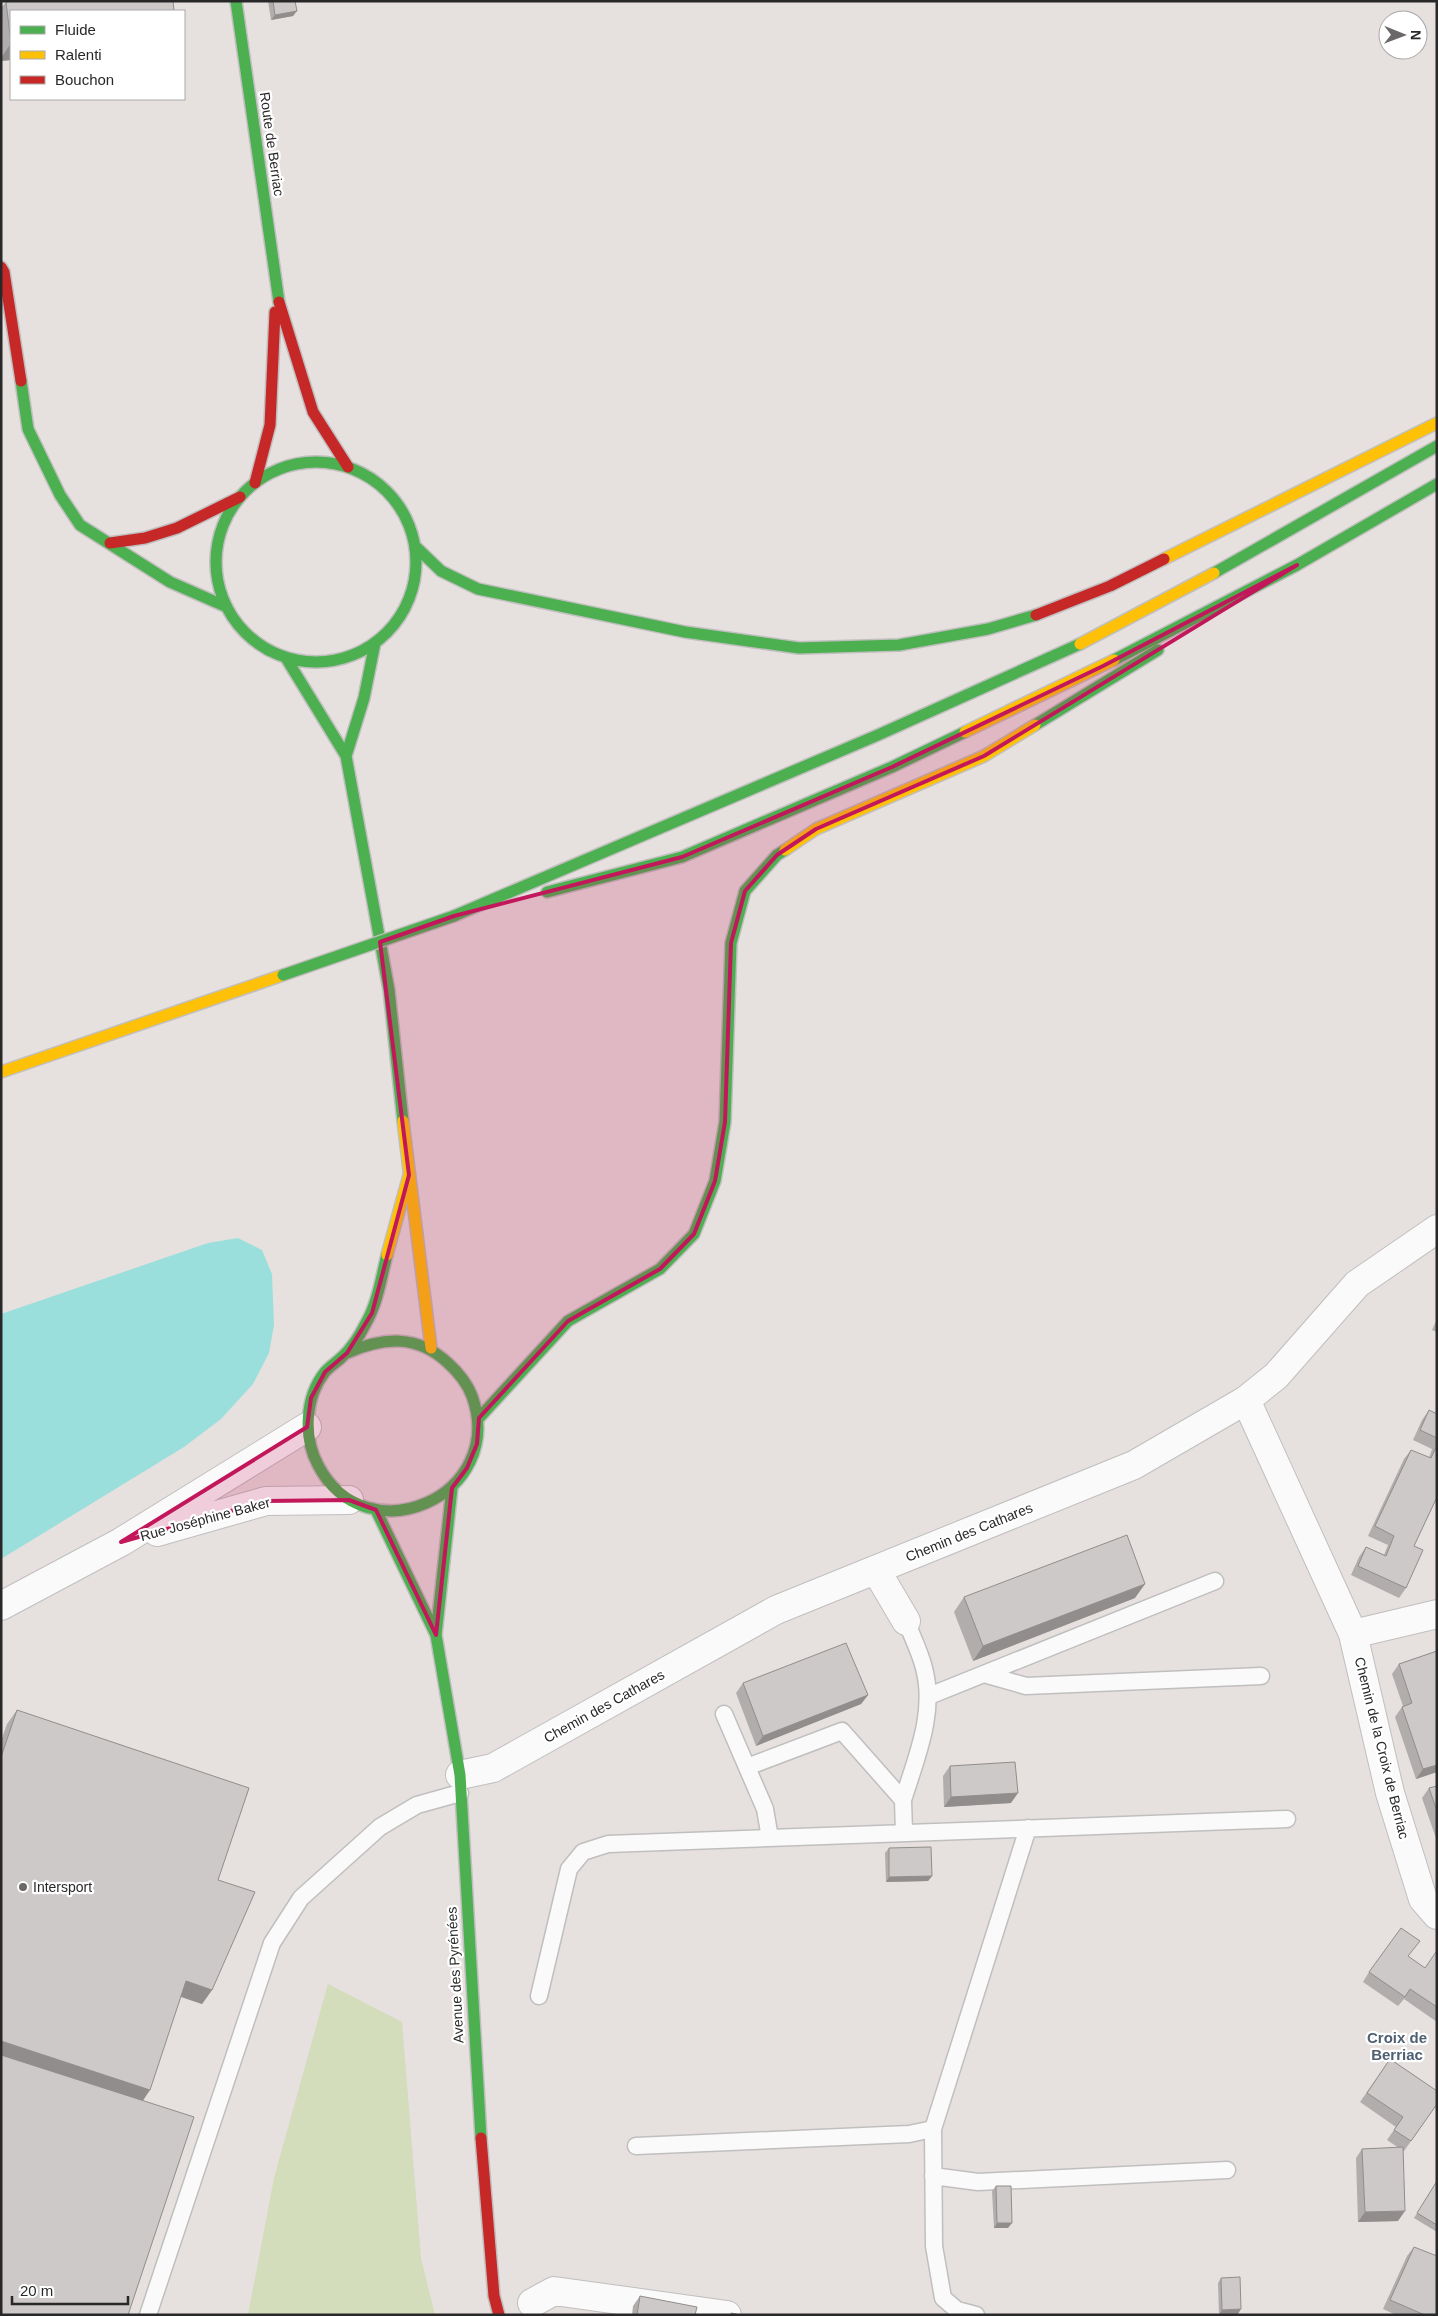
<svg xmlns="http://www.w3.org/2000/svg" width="1438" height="2316" font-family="Arial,sans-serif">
<rect width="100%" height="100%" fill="#e6e0de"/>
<path fill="#d3dcbb" d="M328,1984l74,38 19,236 14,57h-187l26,-137z"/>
<path fill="#9adfdc" d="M238,1238l24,12 10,24 2,51 -5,28 -16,31 -32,35 -37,28 -183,112v-245l207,-71z"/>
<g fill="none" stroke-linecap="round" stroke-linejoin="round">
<defs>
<path id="lane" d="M984,1674l42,12 235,-10
M929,1696l286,-115
M724,1714l41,95 5,29
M747,1767l95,-36 61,69 1,33
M903,1800c13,-42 33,-87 21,-132 -4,-16 -12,-32 -18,-47
M539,1996l30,-127 14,-17 25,-8 679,-25
M636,2146l273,-12 24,-5
M933,2176l45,6 249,-12
M148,2315l124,-372 29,-45 79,-71 37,-22 43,-12
M976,2315l-19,-5 -14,-12 -9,-52 -1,-117 95,-301"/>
<path id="street" d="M1246,1400l107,234 37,159 33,106 14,16
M157,1532l109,-31 83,-1
M876,1570l30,51
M1,1606l120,-64 186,-115
M1353,1634l84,-20
M460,1775l33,-7 283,-158 358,-145 112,-65 30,-24 81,-92 80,-55
M532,2303l22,-12 173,24"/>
<path id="fast" d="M236,1l43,301
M21,381l7,48 32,66 20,30 90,57 57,25
M216 562a100 100 0 1 1 200 0a100 100 0 1 1-200 0Z
M415,546l26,25 37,18 207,43 114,16 100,-3 89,-16 48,-14
M1214,573l223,-127
M286,658l60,98 43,234 14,131
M1114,660l183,-95 140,-81
M1035,725l123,-75
M346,756l18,-58 11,-55
M547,892l135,-35 210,-90 73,-35
M454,916l424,-181 202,-91
M347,1353c36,-16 70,-19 101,10 10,9 19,20 24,33 36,100 -106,162 -154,69 -15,-28 -13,-68 7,-93 5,-6 12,-10 17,-15 10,-9 18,-22 24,-34 12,-21 15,-45 21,-68
M479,1418l89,-97 92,-52 34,-35 21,-53 10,-59 6,-179 14,-52 32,-36 8,-5
M376,1510l60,125 24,140 21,363
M436,1635l16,-147"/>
<path id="slow" d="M1164,559l273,-136
M1080,644l134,-71
M965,732l149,-72
M785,850l31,-21 168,-73 51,-31
M1,1072l282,-97
M403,1121l28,227
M387,1255l22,-80"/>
<path id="jam" d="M1,267l3,5 17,109
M279,302l34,110 35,55
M255,483l15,-58 5,-113
M110,543l35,-5 32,-10 63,-31
M1036,615l74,-29 54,-27
M481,2138l13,158 5,19"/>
</defs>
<use href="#lane" stroke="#c0bfbf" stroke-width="19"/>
<use href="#street" stroke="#c0bfbf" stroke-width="30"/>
<use href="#fast" stroke="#c0bfbf" stroke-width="14"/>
<use href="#slow" stroke="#c0bfbf" stroke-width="14"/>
<use href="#jam" stroke="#c0bfbf" stroke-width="14"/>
<use href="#lane" stroke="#fbfafa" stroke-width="16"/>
<use href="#street" stroke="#fbfafa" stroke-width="28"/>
<use href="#fast" stroke="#4caf50" stroke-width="11"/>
<use href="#slow" stroke="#ffc107" stroke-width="11"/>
<use href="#jam" stroke="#c62828" stroke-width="11"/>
<defs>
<path id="fast-bridge" d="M283,975l171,-59"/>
</defs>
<use href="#fast-bridge" stroke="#bfbdbc" stroke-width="14" stroke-linecap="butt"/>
<use href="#fast-bridge" stroke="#4caf50" stroke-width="11"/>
</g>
<path fill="#b0adac" d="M268,1h27l-2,15 -22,4z
M6,2l5,9v49l-10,1v-53z
M1437,1319v13l-5,-2z
M1429,1410l8,4v83l-23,49 -8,42 -7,10 -48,-23 8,-18 7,-10 18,8 4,-10 -20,-9 36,-77 7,-9 18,8 3,-9 -19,-9 9,-20z
M964,1597l171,1 -162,63 -19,-49z
M1437,1651v121l-21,7 -21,-62 7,-10 1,-1 -11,-32 7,-10z
M743,1683l125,12 -7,9 -105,42 -20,-53z
M17,1710l201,170 -6,110 -10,14 -21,-7 -38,103 -142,215v-574l6,-17z
M950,1766l61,37 -67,4 -1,-31z
M1437,1786v55l-15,-43 7,-10z
M889,1848l43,28 -4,5 -42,1 -1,-29z
M1437,1953v69l-33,-23 -6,7 -35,-24 6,-10 56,-4z
M1390,2059l47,45 -33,47h-1l-5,70 -40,1 -2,-64 6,-9 37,-1 -12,-8 9,-13 -36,-25z
M1437,2181v51l-23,-14z
M996,2186l12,42h-14l-2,-37z
M1414,2247l23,68h-41l-13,-6 24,-53z
M1221,2278l17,36 -19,1 -1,-32z
M640,2296l55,19h-63l1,-9z"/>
<path fill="#908d8c" d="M297,11l-4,5 -22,4 4,-5z
M11,43v17l-10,1v-3z
M1145,1584l-10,14 -162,63 10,-15z
M868,1695l-7,9 -105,42 7,-10z
M1437,1765v7l-21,7 7,-10z
M1018,1793l-7,10 -67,4 7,-10z
M932,1876l-4,5 -42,1 3,-5z
M186,1981l26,9 -10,14 -26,-9z
M1,2041l149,49 -10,15 -139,-47z
M1405,2211l-7,10 -40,1 7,-10z
M997,2223h15l-4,5h-14z
M1241,2309l-3,5 -19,1 3,-5z"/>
<path fill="#cdc9c8" stroke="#908d8c" d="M12,1h161l1,10h-163v32l-5,-41z
M273,1h22l2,10 -22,4z
M1429,1410l8,4v24l-17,-8z
M1437,1445v52l-23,49 9,4 -17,38 -48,-22 8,-19 20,9 8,-20 -19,-10 36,-76 20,8z
M1127,1535l18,49 -162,62 -19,-49z
M846,1643l22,52 -105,41 -20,-53z
M1437,1651v114l-14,4 -21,-62 10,-4 -13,-39z
M17,1710l232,78 -31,92 37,12 -43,98 -26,-9 -36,109 -149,-49v-284z
M1015,1762l3,31 -67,4 -1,-31z
M1437,1786v25l-8,-23z
M931,1847l1,29 -43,1v-29z
M1401,1928l19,13 -12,15 17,12 11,-16 1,1v54l-27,-18 -5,8 -36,-25z
M1,2055l193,62 -66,198h-127z
M1390,2059l47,32v13l-26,37 -17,-11 9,-13 -36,-24z
M1403,2147l2,64 -40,1 -3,-63z
M1437,2181v44l-20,-12z
M996,2186h15l1,37h-15z
M1414,2247l23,9v59h-12l-35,-15z
M1240,2277l1,32 -19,1 -1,-32z
M640,2296l57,11 -2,8h-58z
M731,2313l10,2h-10z"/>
<path fill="#c2185b" fill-opacity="0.2" stroke="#c2185b" stroke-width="4" stroke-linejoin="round" d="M1297,565l-313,191 -168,73 -39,26 -32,36 -14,52 -6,179 -10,59 -21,53 -34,35 -92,52 -89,97 -2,26 -10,24 -15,20 -16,147 -60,-125 -27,-10 -83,1 -145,41 186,-115 4,-29 14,-26 22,-19 25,-40 37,-138 -29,-233 74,-26 228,-59 210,-90 211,-101z"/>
<circle fill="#6a6868" stroke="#fff" stroke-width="2" cx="23" cy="1887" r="5"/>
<g text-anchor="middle" stroke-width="4.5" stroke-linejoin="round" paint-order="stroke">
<g font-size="14" fill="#282828" stroke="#fff">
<text transform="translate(272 144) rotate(82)" y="5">Route de Berriac</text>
<text transform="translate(205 1519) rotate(-15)" y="5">Rue Joséphine Baker</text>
<text transform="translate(969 1532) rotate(-22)" y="5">Chemin des Cathares</text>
<text transform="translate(604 1706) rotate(-29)" y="5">Chemin des Cathares</text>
<text transform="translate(1382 1748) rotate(76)" y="5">Chemin de la Croix de Berriac</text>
<text transform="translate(455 1975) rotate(-93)" y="5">Avenue des Pyrénées</text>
</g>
<g font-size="14" fill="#282828" stroke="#fff" text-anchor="start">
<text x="33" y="1892">Intersport</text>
</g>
<g font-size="15" font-weight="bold" fill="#4e6072" stroke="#fff">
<text x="1397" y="2043">Croix de<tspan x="1397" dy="17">Berriac</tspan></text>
</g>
</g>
<rect width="1438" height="2316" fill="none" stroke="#282828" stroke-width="5"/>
<rect x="10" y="10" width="175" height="90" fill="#ffffff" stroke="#a9a9a9"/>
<rect x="20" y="26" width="25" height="8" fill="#4caf50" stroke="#a9a9a9"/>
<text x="55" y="35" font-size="15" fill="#282828">Fluide</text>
<rect x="20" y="51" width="25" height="8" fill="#ffc107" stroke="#a9a9a9"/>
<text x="55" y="60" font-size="15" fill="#282828">Ralenti</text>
<rect x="20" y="76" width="25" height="8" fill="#c62828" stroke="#a9a9a9"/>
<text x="55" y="85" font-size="15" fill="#282828">Bouchon</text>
<g transform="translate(1403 35) rotate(91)"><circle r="24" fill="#ffffff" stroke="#a9a9a9"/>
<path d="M0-4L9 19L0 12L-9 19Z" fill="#6a6868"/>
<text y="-8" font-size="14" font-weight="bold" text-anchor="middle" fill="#282828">N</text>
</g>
<path d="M12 2296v8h116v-8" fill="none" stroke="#282828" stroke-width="2.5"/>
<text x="20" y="2296" font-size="15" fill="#282828" stroke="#ffffff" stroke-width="4" paint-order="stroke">20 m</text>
</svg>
